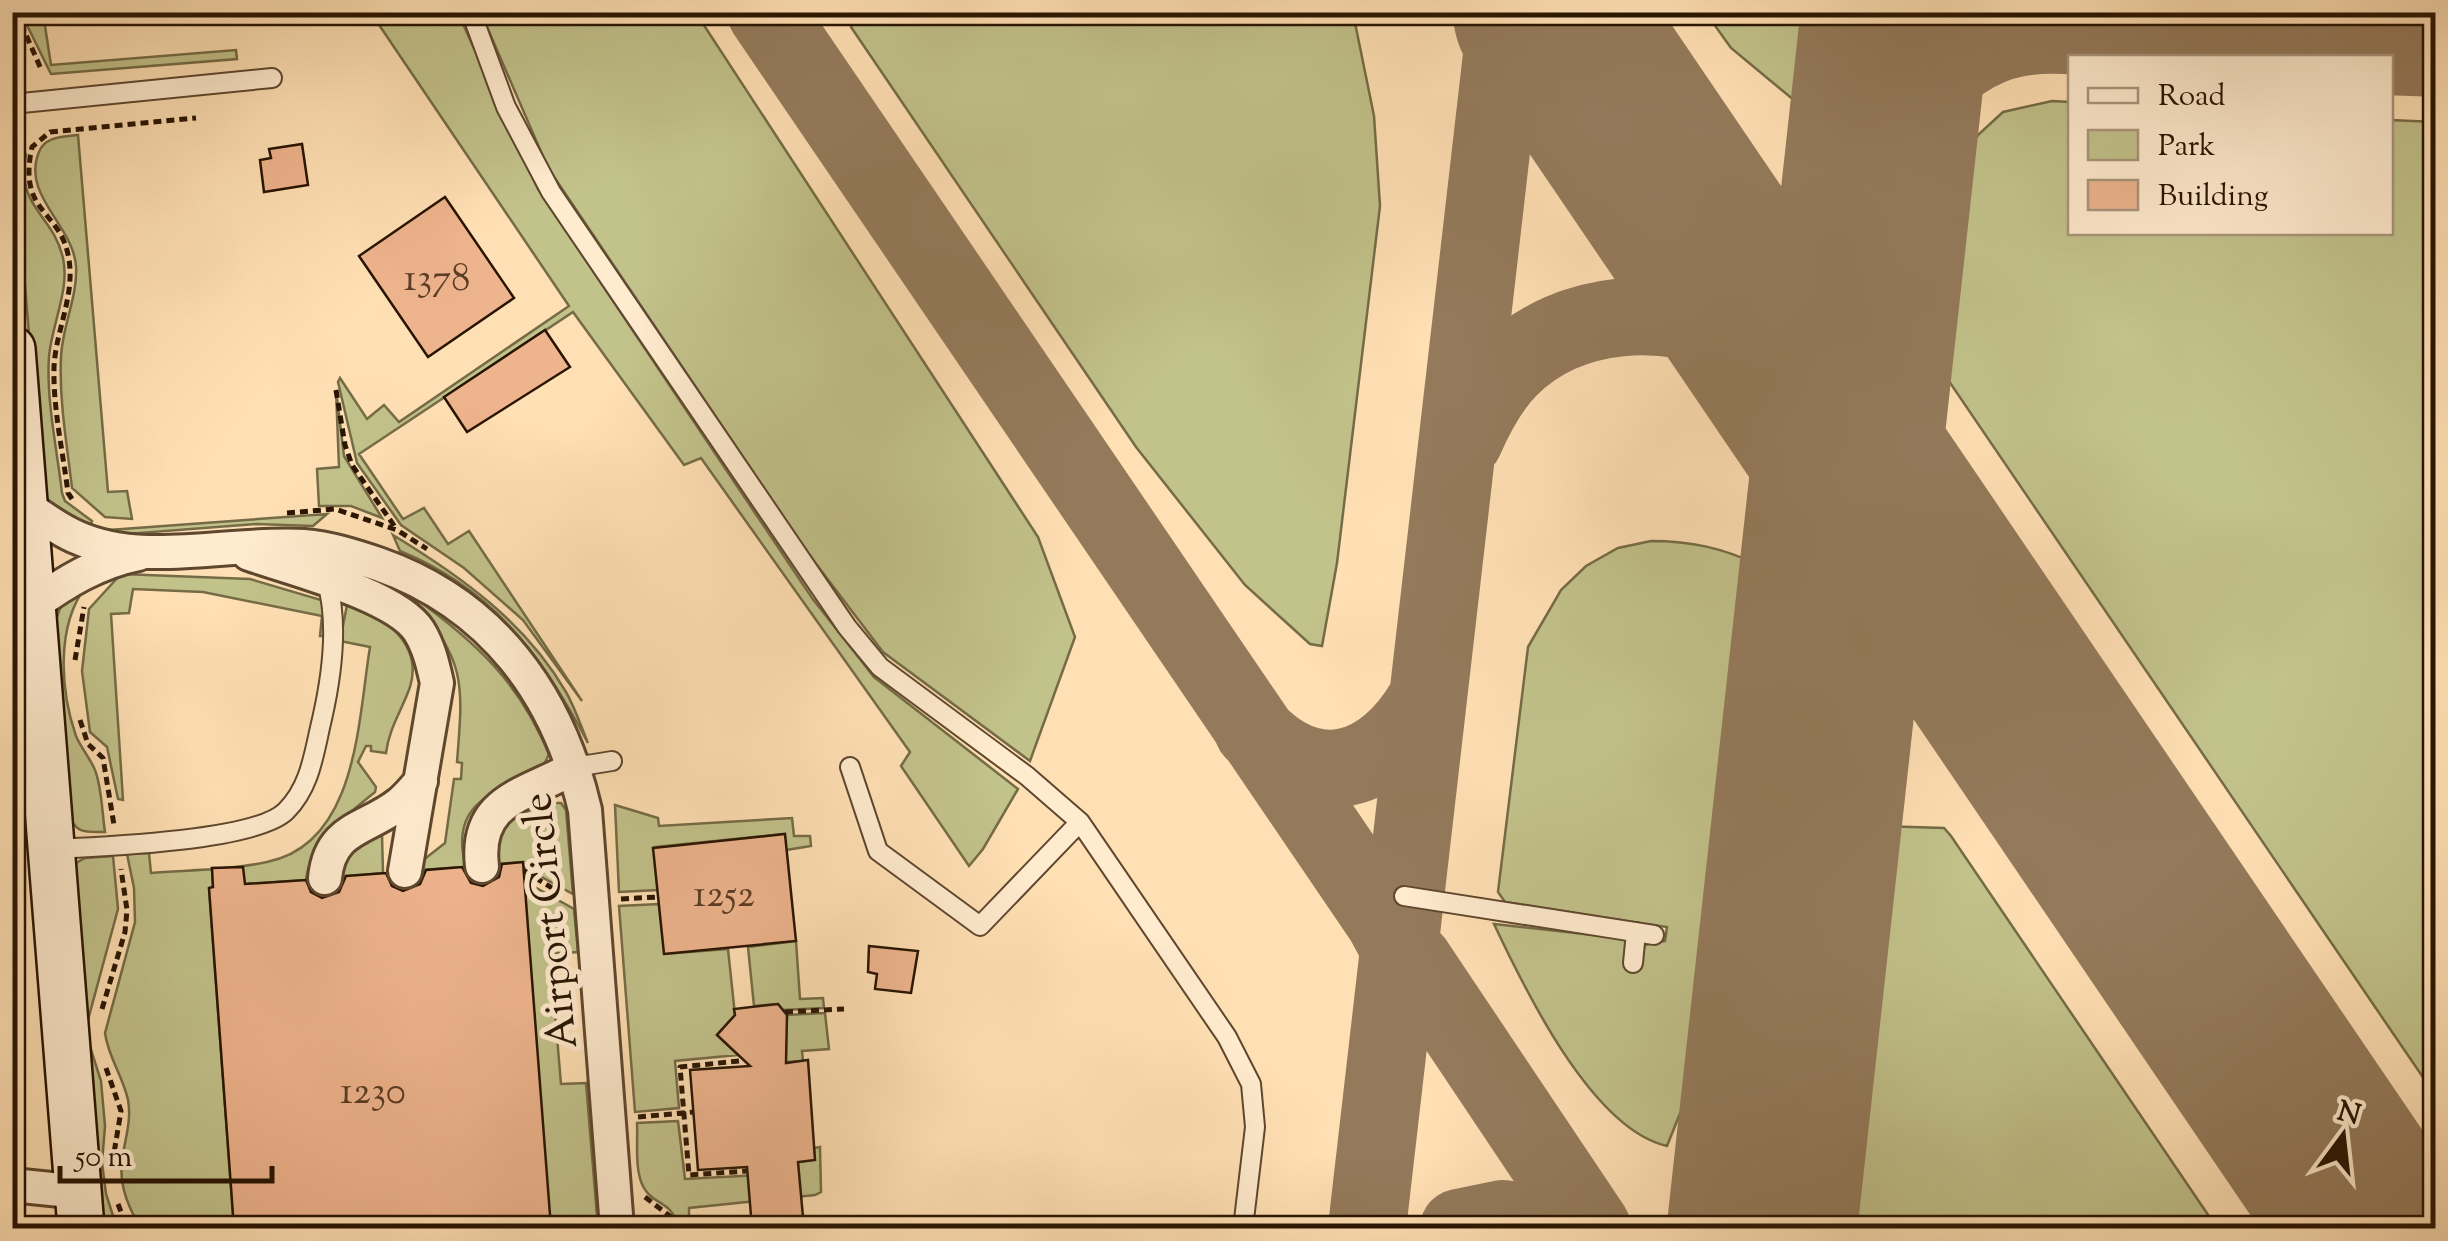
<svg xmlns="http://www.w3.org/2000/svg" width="2448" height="1241" font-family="'Sorts Mill Goudy',serif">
<rect width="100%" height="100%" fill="#ffe0b4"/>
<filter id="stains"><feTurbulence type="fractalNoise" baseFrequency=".002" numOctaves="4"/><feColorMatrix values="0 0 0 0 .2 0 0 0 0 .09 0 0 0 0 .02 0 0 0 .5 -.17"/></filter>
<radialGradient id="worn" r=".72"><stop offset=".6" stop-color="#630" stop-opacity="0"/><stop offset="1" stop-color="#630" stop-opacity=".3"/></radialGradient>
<path fill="#c2c28b" stroke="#756b46" stroke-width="2.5" d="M21,13h22l8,52 185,-15 1,9 -186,15z
M371,13h87l80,176 274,409 62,79 144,112 -35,60 -14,17 -68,-100 9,-14 -209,-294 -17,7 -111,-153 -214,142 44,65 21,-11 24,36 21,-13 113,170 -59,-81 -59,-52 -63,-43 -44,-62 -19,-81 2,-4 27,41 17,-14 15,17 170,-116z
M481,13h215l342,524 37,100 -45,124 -147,-109 -73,-96 -262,-388z
M855,13h498l21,103 6,90 -43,357 -15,83 -12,-2 -65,-59 -109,-138 -285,-420z
M1706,13h110l-9,83 -12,5 -64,-53z
M2052,101l18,1v130h320l1,-112 44,2v973l-493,-724 -9,-28 22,-176 24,-33 24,-22z
M78,135l30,357 19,-1 5,28 -27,-2 -33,-29c-5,-43 -13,-87 -11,-131 1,-30 17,-61 15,-91 -3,-41 -55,-71 -37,-114 6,-16 24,-15 39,-17z
M20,152l6,2c-10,55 26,58 37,104 7,31 -11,66 -14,98 -3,44 8,93 13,137l3,8 27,20 -3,11 -39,-26 -8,-13 -27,-330z
M336,390l8,66 38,62 -31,-12h-32l-2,-37 22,-2z
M327,514l-14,12 -57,-2 -155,12 8,-6z
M393,535c69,42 132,87 173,157 9,16 15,34 22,51 -45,-86 -95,-154 -188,-192z
M1651,541c41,0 71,7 108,24l-60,501 -32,80c-75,-17 -142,-156 -173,-222l135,15 -2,28 12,2 6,-24 20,-4 2,-14 -162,-25 -7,-10 30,-245 33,-57 25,-24 32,-18z
M121,574l129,5 71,21 7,9 -3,27h-5l2,-20 -119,-24 -70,-3 -4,24 -18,1 12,186 -5,-1 -11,-52 -17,-15 -8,-61 7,-62z
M86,586c-30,40 -26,104 -10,150 5,12 14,22 19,34 7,18 7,43 10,62 -20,0 -29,2 -37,-18l-15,-185 9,-27z
M415,598c62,45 104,84 134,156l-8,17c-47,20 -93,33 -75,96l-47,3 3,-9 23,-18 9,-64h7l1,-16 -5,-1c6,-76 10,-103 -45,-160z
M347,605c38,9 76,40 63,82 -8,23 -21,41 -24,66l-15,-2v-5h-5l-8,16 18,25 -1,5c-29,24 -64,48 -69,88l-61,4 -33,-15 1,18 -4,2 25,339h-93c-12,-19 -22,-43 -19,-66 2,-21 10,-40 6,-62 -5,-24 -20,-43 -23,-67l30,-111 -1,-34 -7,-34 22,-1 2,20c38,-3 79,-3 116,-11 91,-18 91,-143 103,-215l-30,-6z
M545,803h16l5,7 7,84 -50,-27 -1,-5 -26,2 -2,-13 10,-28z
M615,805l43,13 1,8 133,-8 2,18h16l1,10 -25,4 -2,-16 -130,13 4,43 -39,2z
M1880,826l64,2 7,8 266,392h-384l34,-328z
M376,830l6,4 1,39 -43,4 6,-26z
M113,856l5,53 -33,122 16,50 4,45 -3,37 4,31 11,34h-16l-28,-353 3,-12 9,-5z
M524,881l50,28 4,43 -28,2 11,130 25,-1 12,145h-48z
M659,904l6,50 63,-5 7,66 -18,20 21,20 -63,6 4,47 -44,4 -16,-206z
M796,941l4,58 23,-1 1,10 -41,2 -5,-6 -24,2 -6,-59z
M825,1013l4,36 -27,2 1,10 -45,3c19,-16 29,-23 29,-49z
M678,1121l7,58 113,-6v-11l16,-2v-12l6,-1 1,45 -6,3 -126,13v20h-10c-8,-29 -25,-22 -35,-40 -10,-17 -6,-46 -7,-65z"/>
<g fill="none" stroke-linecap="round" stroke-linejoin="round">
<path stroke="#947a5b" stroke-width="78" d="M766,12l618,908 13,24 17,18 178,266
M1883,139c30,-36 64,-76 109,-94 50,-20 109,-5 160,-1 94,7 189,10 284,14
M1464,440c11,-25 25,-52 45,-72 59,-60 160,-65 232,-29 20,10 39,28 57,41
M1253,730c61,65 130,43 172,-28
M1367,1228c44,-405 95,-810 140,-1216
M1459,1228l44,-9 54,9
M1726,1228l17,-17 29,-74"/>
<path stroke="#947a5b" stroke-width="190" d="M1548,12l826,1216
M1762,1228l134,-1216"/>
</g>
<path fill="#eeb48d" stroke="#281402" stroke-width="2.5" d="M302,144l6,41 -44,7 -4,-32 11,-2 -2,-9z
M445,197l69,101 -86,59 -69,-101z
M545,330l25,37 -103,65 -23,-35z
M785,834l11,107 -132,13 -11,-106z
M523,862l28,366h-317l-25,-340 4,-1 -1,-19 31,-1 2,17 61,-4 5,12 11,6 17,-6 7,-16 40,-3 6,13 11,5 17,-7 6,-14 36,-3 9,16 12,3 16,-9 3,-13z
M869,946l49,5 -7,42 -36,-4 2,-15 -9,-2z
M778,1004l9,11 -1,48 22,-3 7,100 -17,2 6,66h-52l-5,-61 -49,3 -8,-100 60,-4 -33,-31 18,-20 -1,-6z"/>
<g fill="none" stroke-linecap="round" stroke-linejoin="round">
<defs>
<path id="lane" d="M471,12l35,95 45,85 296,435 33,40 147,109 53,46 147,215 24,47 4,43 -12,101
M12,104l260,-26
M575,767l37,-6
M850,767l28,84 102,75 100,-104
M52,849c47,-2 204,-8 234,-38 25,-25 28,-59 36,-92 10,-44 17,-94 5,-137
M1404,896l250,39
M1633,963l3,-31"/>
<path id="street" d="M24,505c17,11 33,24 52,32 69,31 154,4 228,9 25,2 50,10 74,18 114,40 180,130 207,246l32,418
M249,554c43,15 147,41 170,77 10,16 14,34 18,52l-32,188
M32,606c33,-24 66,-44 106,-52
M482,866c-8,-68 46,-71 93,-99
M325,878c5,-51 41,-48 74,-74 8,-6 15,-15 22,-23
M12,1185l68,7"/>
<path id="secondary" d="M12,349l69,879"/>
</defs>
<use href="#lane" stroke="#5e472e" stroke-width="22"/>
<use href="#street" stroke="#5e472e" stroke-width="38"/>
<use href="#secondary" stroke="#281402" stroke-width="50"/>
<path stroke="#281402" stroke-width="5" stroke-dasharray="8 5" stroke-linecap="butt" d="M16,12l25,57
M336,390l9,55 7,20 43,62
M72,499l-4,-6c-5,-41 -15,-84 -14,-125 1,-35 21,-72 15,-108 -7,-51 -52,-45 -37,-113l18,-15 146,-14
M287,513l48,-4 62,21 30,19
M75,660l9,-53
M80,720l8,24 15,14 11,67
M524,871l38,23
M621,899l37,-2
M102,1009l23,-77 2,-22 -6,-41
M785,1012l59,-3
M739,1061l-59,6 9,108 58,-4
M106,1068l15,43 -7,42
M638,1117l56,-5
M645,1197l26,20 3,11
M118,1204l9,24"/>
<use href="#lane" stroke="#ffebce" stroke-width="18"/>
<use href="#street" stroke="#ffebce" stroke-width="32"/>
<use href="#secondary" stroke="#ffebce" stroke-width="45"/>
</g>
<g text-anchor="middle" stroke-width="10" stroke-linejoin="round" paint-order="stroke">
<g font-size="38" fill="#5a3c25">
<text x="437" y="290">1378</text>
<text x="724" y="906">1252</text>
<text x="373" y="1103">1230</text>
</g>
<g font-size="42" fill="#281402" stroke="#ffebce">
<text transform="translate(548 921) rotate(-96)" y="15">Airport Circle</text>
</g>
</g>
<rect width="2448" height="1241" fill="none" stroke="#ffe0b4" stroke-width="50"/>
<rect x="15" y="15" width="2418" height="1211" fill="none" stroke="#281402" stroke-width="5"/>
<rect x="25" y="25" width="2398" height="1191" fill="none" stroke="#281402" stroke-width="2.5"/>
<rect x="2068" y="55" width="325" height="180" fill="#ffebce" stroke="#a9957c" stroke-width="2.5"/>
<rect x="2088" y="88" width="50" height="15" fill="#ffebce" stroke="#a9957c" stroke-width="2.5"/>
<text x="2158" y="105" font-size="30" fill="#281402">Road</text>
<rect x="2088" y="130" width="50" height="30" fill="#c2c28b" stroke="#a9957c" stroke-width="2.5"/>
<text x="2158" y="155" font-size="30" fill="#281402">Park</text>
<rect x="2088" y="180" width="50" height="30" fill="#eeb48d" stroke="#a9957c" stroke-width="2.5"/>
<text x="2158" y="205" font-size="30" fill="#281402">Building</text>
<g transform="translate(2343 1136) rotate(15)" stroke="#ffebce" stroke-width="8" paint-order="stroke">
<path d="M0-8L18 38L0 25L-18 38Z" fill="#281402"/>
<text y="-15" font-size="28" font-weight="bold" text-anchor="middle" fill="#281402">N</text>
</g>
<path d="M60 1166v15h212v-15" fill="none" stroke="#281402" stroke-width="5"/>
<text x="75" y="1166" font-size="30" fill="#281402" stroke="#ffebce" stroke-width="8" paint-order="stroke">50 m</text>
<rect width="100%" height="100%" filter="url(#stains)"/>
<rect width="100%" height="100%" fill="url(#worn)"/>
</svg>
